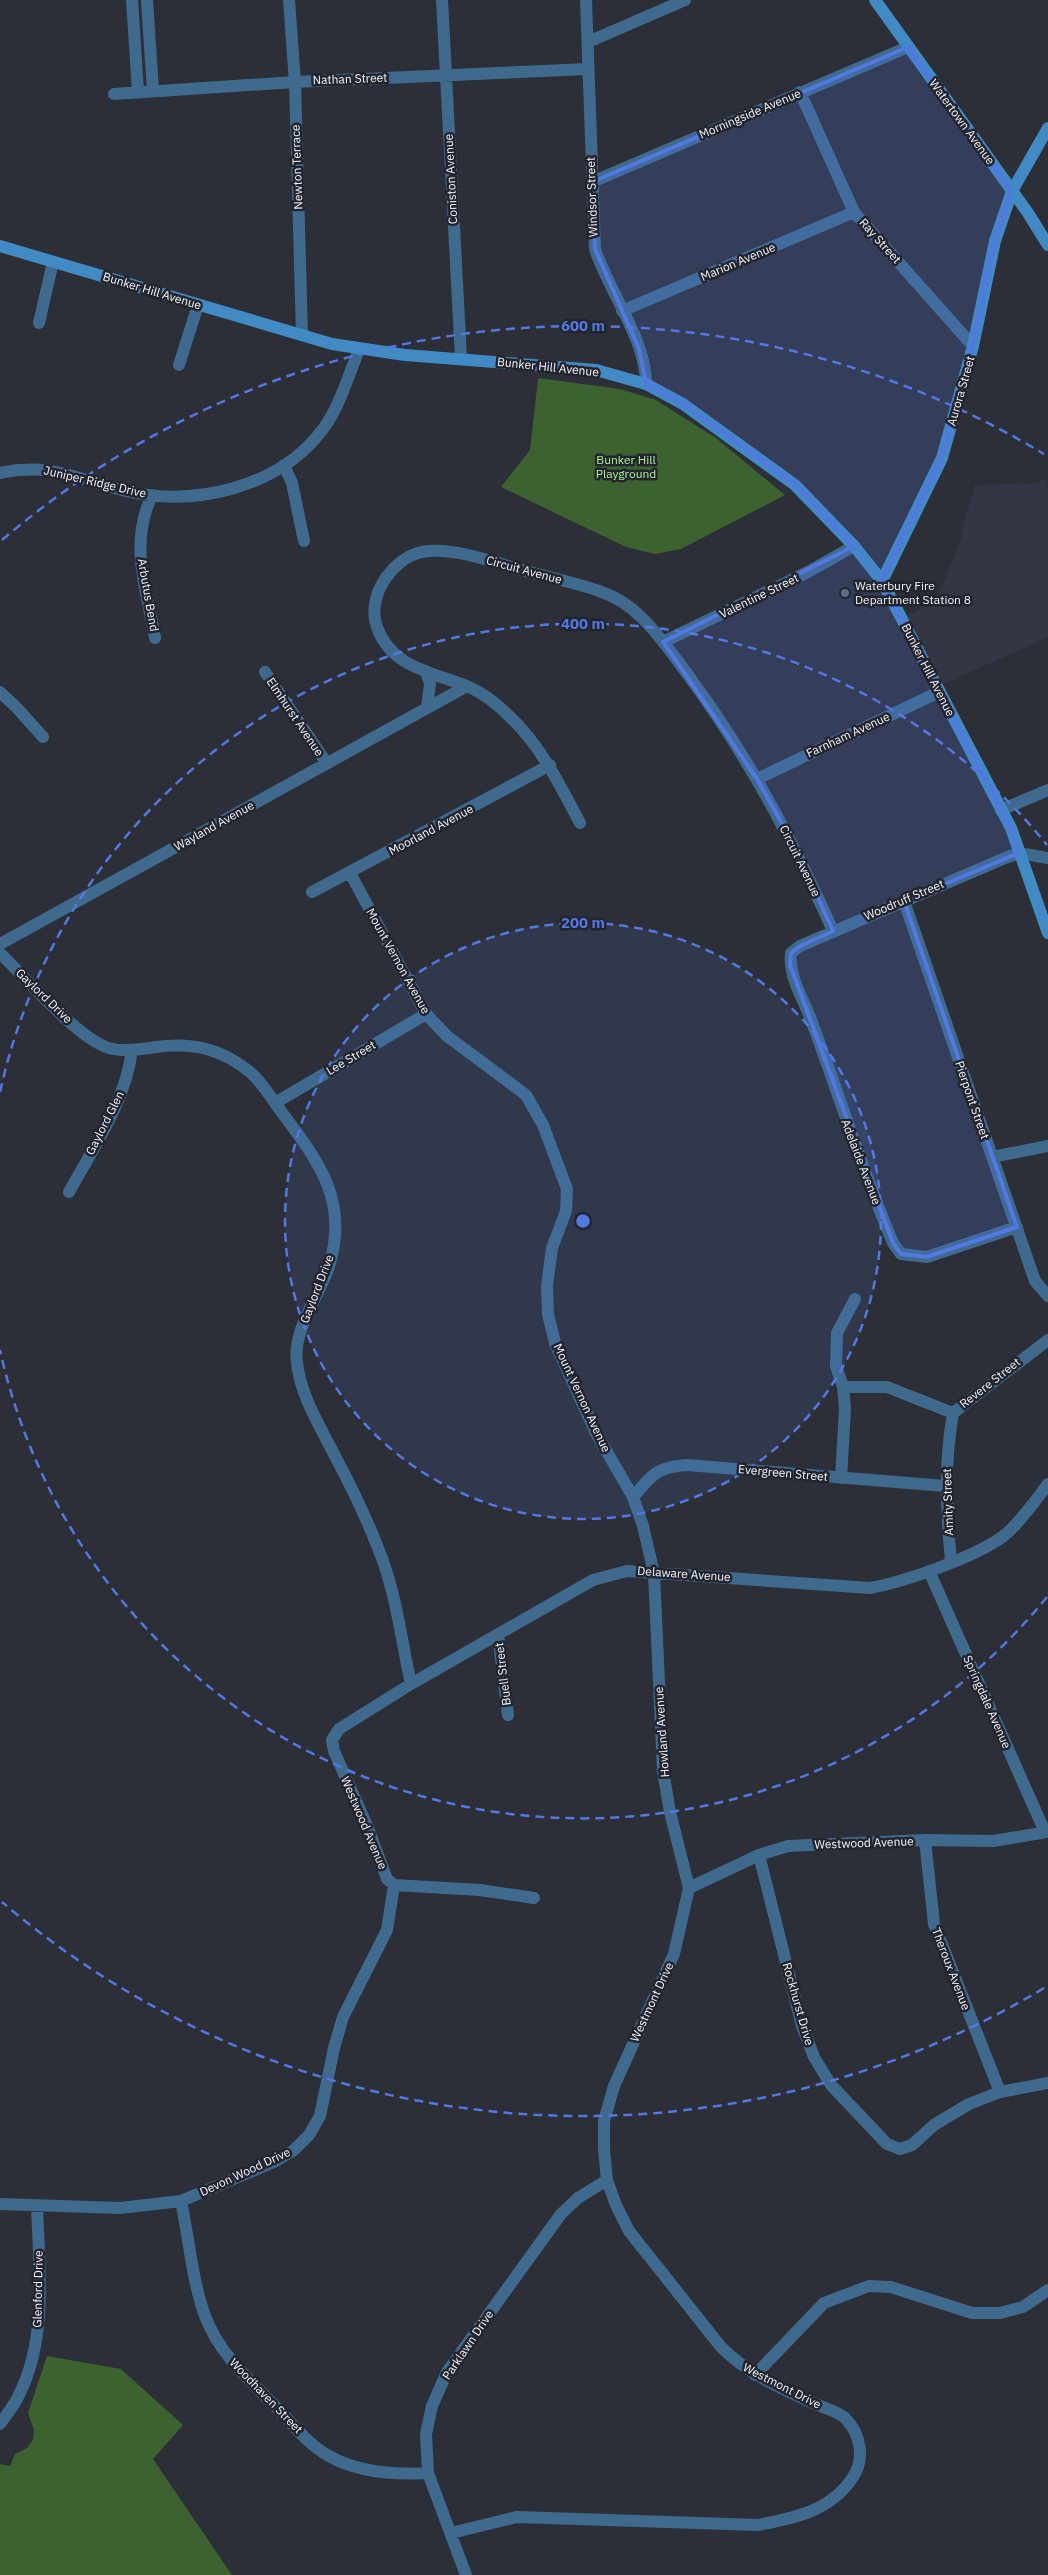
<svg xmlns="http://www.w3.org/2000/svg" width="1048" height="2575" font-family="'IBM Plex Sans',sans-serif">
<rect width="100%" height="100%" fill="#2d2f38"/>
<path fill="#343646" d="M1046,478l2,10v149l-104,47 -37,-69 29,-13 27,-68 -2,-1 14,-48 61,-2z"/>
<path fill="#3c6230" d="M538,378l82,11 36,11 60,38 69,57 -104,54 -26,5 -29,-7 -125,-60 29,-37z
M47,2356l74,13 62,56 -30,34 79,116h-232v-111l10,2 5,-12 12,-6 6,-8 1,-10 -6,-17z"/>
<g fill="none" stroke-linecap="round" stroke-linejoin="round">
<path stroke="#3f6a8e" stroke-width="12" d="M132,0l6,92
M147,0l6,91
M289,0l6,82 7,253
M442,0l19,358
M586,0l9,249c14,43 51,90 51,135
M588,42l97,-42
M800,92l54,120 119,134
M114,94l181,-12 292,-13
M592,182l316,-135
M622,311l232,-99
M39,323l14,-61
M179,365l19,-60
M284,465l8,18 12,58
M0,473c51,-11 79,7 126,18 69,16 153,-3 197,-62 17,-23 25,-53 36,-79
M152,495c-23,50 -6,91 3,143
M663,642l145,-70 46,-26
M426,671l4,13 -3,23
M265,672l61,90
M0,692l17,16 26,29
M757,779l182,-87
M1001,810l47,-20
M580,823c-20,-38 -39,-77 -71,-107 -11,-11 -26,-23 -40,-29 -36,-15 -78,-19 -92,-60 -6,-15 -1,-35 8,-48 10,-14 25,-27 44,-28 30,-2 64,11 93,19 25,7 52,12 77,21 15,5 31,15 42,26 18,17 32,38 47,58 60,81 104,164 145,256
M350,873l76,141 21,22 79,59 17,30 24,64 -1,22 -14,37 -5,38 1,28 7,29 41,90 37,64 10,29 11,47 9,198 7,41 19,76 -15,66 -60,132 -10,35v28l3,31 9,25 13,26 92,116c26,26 57,40 90,55 10,5 27,9 34,16 16,16 20,41 8,59 -22,34 -58,41 -95,48l-241,-8 -66,16
M312,892l238,-127
M904,901l131,380 13,15
M0,944l467,-258
M0,953c24,23 82,91 113,96 14,3 29,0 43,-2 37,-5 66,2 94,25 13,11 23,29 33,42 36,48 65,86 47,149 -9,32 -38,65 -33,100 4,34 23,63 38,93 16,30 31,61 43,92 18,43 23,91 33,136
M275,1103l151,-89
M992,1157l56,-11
M69,1192c24,-44 57,-91 63,-142
M1017,1227l-90,30 -26,-3 -8,-11c-30,-71 -53,-145 -80,-218 -8,-24 -25,-47 -22,-72l9,-7 205,-88 14,-5 29,5
M843,1387h44l66,26 95,-73
M841,1478l4,-69 -2,-22 -7,-21 1,-33 18,-34
M633,1497c19,-22 23,-30 54,-32l258,21
M951,1561c-5,-53 -7,-95 2,-148
M929,1571l116,261
M498,1634l10,81
M925,1840l9,84 66,168
M759,1855l43,171 12,31 17,28 56,59 13,5 12,-4 22,-20 35,-21 31,-12 48,-9
M689,1888l70,-33 29,-9 137,-6 68,1 55,-9
M534,1898l-54,-8 -86,-5 -7,-6 -19,-51 -34,-77 -2,-11 7,-11 72,-45 182,-104 34,-9 243,17c34,-6 109,-32 136,-54 16,-14 29,-33 42,-50
M181,2201c8,37 11,79 24,115 15,40 48,67 77,97 14,15 28,33 47,43 30,17 66,19 99,17
M0,2204l120,4 61,-7 95,-40 18,-11 15,-15 11,-19 14,-68 9,-31 44,-87 7,-45
M755,2375l69,-72 45,-17 22,1 81,26h28l23,-6 25,-17
M0,2424c6,-9 14,-18 19,-29 29,-58 20,-126 18,-189
M466,2575l-38,-102 -2,-39 6,-28 15,-34 114,-158 17,-16 29,-18"/>
<path stroke="#428ac3" stroke-width="12" d="M875,0l153,213 20,32
M0,246l332,98 73,11 191,15 50,14 37,20 112,81 59,61 28,35 129,247 37,105
M882,581l60,-123 31,-112 22,-105 17,-50 36,-63"/>
</g>
<path fill="#5278e1" fill-opacity="0.2" stroke="#5278e1" stroke-width="4" stroke-linejoin="round" d="M908,47l104,144 -17,50 -22,105 -31,112 -60,123 129,247 8,25 -115,48 113,326 -90,30 -26,-3 -8,-11 -103,-278 1,-12 9,-7 33,-15 -39,-86 -37,-66 -94,-137 191,-96 -59,-61 -112,-81 -37,-20 -7,-35 -44,-100 -3,-67z"/>
<circle cx="583" cy="1221" r="298" fill="#5278e1" fill-opacity=".12"/>
<g fill="none" stroke="#5278e1" stroke-width="2.5" stroke-dasharray="9 6">
<circle cx="583" cy="1221" r="298"/>
<path d="M1047 1597A597 597 0 0 1 0 1350M0 1092A597 597 0 0 1 1047 845"/>
<path d="M1044 1988A895 895 0 0 1 2 1902M2 540A895 895 0 0 1 1044 454"/>
</g>
<circle fill="#5c6f8a" stroke="#23252e" stroke-width="2" cx="845" cy="593" r="5"/>
<g text-anchor="middle" stroke-width="5" stroke-linejoin="round" paint-order="stroke">
<g font-size="12" fill="#f3f4fb" stroke="#23252e">
<text transform="translate(350 79) rotate(-2)" y="4">Nathan Street</text>
<text transform="translate(750 114) rotate(-23)" y="4">Morningside Avenue</text>
<text transform="translate(962 122) rotate(54)" y="4">Watertown Avenue</text>
<text transform="translate(297 167) rotate(-92)" y="4">Newton Terrace</text>
<text transform="translate(451 179) rotate(-93)" y="4">Coniston Avenue</text>
<text transform="translate(592 197) rotate(-92)" y="4">Windsor Street</text>
<text transform="translate(880 241) rotate(48)" y="4">Ray Street</text>
<text transform="translate(738 262) rotate(-23)" y="4">Marion Avenue</text>
<text transform="translate(152 291) rotate(17)" y="4">Bunker Hill Avenue</text>
<text transform="translate(548 367) rotate(6)" y="4">Bunker Hill Avenue</text>
<text transform="translate(961 391) rotate(-74)" y="4">Aurora Street</text>
<text transform="translate(95 482) rotate(13)" y="4">Juniper Ridge Drive</text>
<text transform="translate(524 570) rotate(15)" y="4">Circuit Avenue</text>
<text transform="translate(148 595) rotate(80)" y="4">Arbutus Bend</text>
<text transform="translate(759 596) rotate(-26)" y="4">Valentine Street</text>
<text transform="translate(928 670) rotate(63)" y="4">Bunker Hill Avenue</text>
<text transform="translate(295 717) rotate(56)" y="4">Elmhurst Avenue</text>
<text transform="translate(848 735) rotate(-25)" y="4">Farnham Avenue</text>
<text transform="translate(214 826) rotate(-29)" y="4">Wayland Avenue</text>
<text transform="translate(431 830) rotate(-28)" y="4">Moorland Avenue</text>
<text transform="translate(800 861) rotate(64)" y="4">Circuit Avenue</text>
<text transform="translate(904 900) rotate(-23)" y="4">Woodruff Street</text>
<text transform="translate(398 961) rotate(61)" y="4">Mount Vernon Avenue</text>
<text transform="translate(44 996) rotate(44)" y="4">Gaylord Drive</text>
<text transform="translate(351 1058) rotate(-31)" y="4">Lee Street</text>
<text transform="translate(972 1100) rotate(71)" y="4">Pierpont Street</text>
<text transform="translate(105 1123) rotate(-63)" y="4">Gaylord Glen</text>
<text transform="translate(861 1162) rotate(69)" y="4">Adelaide Avenue</text>
<text transform="translate(317 1289) rotate(-69)" y="4">Gaylord Drive</text>
<text transform="translate(990 1383) rotate(-38)" y="4">Revere Street</text>
<text transform="translate(582 1398) rotate(65)" y="4">Mount Vernon Avenue</text>
<text transform="translate(783 1473) rotate(5)" y="4">Evergreen Street</text>
<text transform="translate(948 1502) rotate(-92)" y="4">Amity Street</text>
<text transform="translate(684 1574) rotate(4)" y="4">Delaware Avenue</text>
<text transform="translate(503 1674) rotate(-97)" y="4">Buell Street</text>
<text transform="translate(987 1702) rotate(66)" y="4">Springdale Avenue</text>
<text transform="translate(662 1732) rotate(-94)" y="4">Howland Avenue</text>
<text transform="translate(364 1823) rotate(67)" y="4">Westwood Avenue</text>
<text transform="translate(864 1843) rotate(-2)" y="4">Westwood Avenue</text>
<text transform="translate(951 1969) rotate(69)" y="4">Theroux Avenue</text>
<text transform="translate(652 2002) rotate(-65)" y="4">Westmont Drive</text>
<text transform="translate(798 2004) rotate(74)" y="4">Rockhurst Drive</text>
<text transform="translate(245 2172) rotate(-25)" y="4">Devon Wood Drive</text>
<text transform="translate(38 2289) rotate(-89)" y="4">Glenford Drive</text>
<text transform="translate(468 2345) rotate(-56)" y="4">Parklawn Drive</text>
<text transform="translate(782 2386) rotate(27)" y="4">Westmont Drive</text>
<text transform="translate(266 2396) rotate(46)" y="4">Woodhaven Street</text>
</g>
<g font-size="12" fill="#acef97" stroke="#23252e">
<text x="626" y="464">Bunker Hill<tspan x="626" dy="14">Playground</tspan></text>
</g>
<g font-size="12" fill="#f3f4fb" stroke="#23252e" text-anchor="start">
<text x="855" y="590">Waterbury Fire<tspan x="855" dy="14">Department Station 8</tspan></text>
</g>
</g>
<circle cx="583" cy="1221" r="8" fill="#5278e1" stroke="#23252e" stroke-width="2.5"/>
<g font-size="15" text-anchor="middle" font-weight="bold" fill="#5278e1" stroke="#23252e" stroke-width="5" stroke-linejoin="round" paint-order="stroke">
<text x="583" y="331">600 m</text>
<text x="583" y="629">400 m</text>
<text x="583" y="928">200 m</text>
</g>
</svg>
